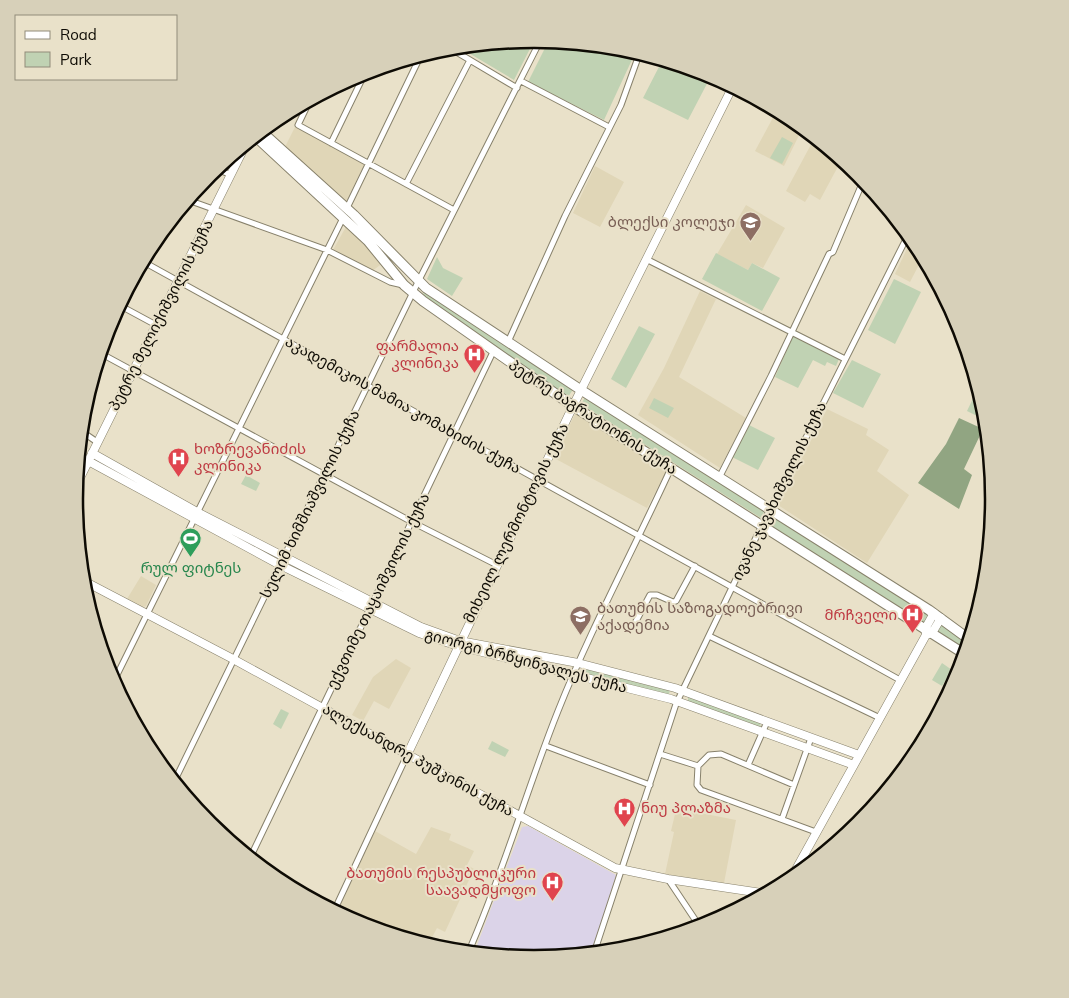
<svg xmlns="http://www.w3.org/2000/svg" width="1069" height="998" font-family="Mulish,'Noto Sans Georgian',sans-serif">
<rect width="100%" height="100%" fill="#e9e1c9"/>
<path fill="#e0d6b7" d="M776,112l27,15 -19,39 -29,-15z
M296,125l67,37 1,3 -18,37 -61,-55z
M815,137l27,22 -22,41 -10,-6 -5,8 -19,-11z
M595,166l29,16 -24,45 -27,-14z
M746,205l39,23 -22,40 -11,-5 -4,7 -31,-16z
M347,225l36,38 -11,8 -39,-21z
M912,238l12,17 -14,27 -15,-8z
M700,291l16,8 -37,78 67,41 -26,50 -82,-53 26,-47z
M827,409l41,20 -2,6 23,15 -12,21 32,24 -42,68 -89,-58z
M576,412l91,58 -20,38 -93,-50z
M141,576l15,9 -10,21 -4,1 -15,-8z
M396,659l15,9 -22,41 -15,-8 -11,20 -11,-6 21,-38z
M680,809l56,11 -12,63 -59,-9 9,-42 -3,-1 5,-21 2,1z
M431,827l20,7 -2,6 25,11 -7,14 7,4 -29,63 -8,-4 -9,17 -70,-21 -21,-11 38,-82 41,23z"/>
<path fill="#dbd3e8" d="M528,826l88,49 -24,79 -57,5 -61,-6 48,-126z"/>
<path fill="#c0d2b3" d="M535,39l-21,41 -57,-34z
M549,40l76,8 11,3 -32,69 -76,-38z
M663,59l48,17 -23,44 -45,-22z
M782,137l11,6 -11,21 -12,-6z
M716,253l32,17 4,-7 28,15 -18,33 -60,-32z
M437,257l6,11 20,10 -11,18 -25,-17z
M894,279l27,13 -26,52 -27,-14z
M423,290l151,98 -6,9 -144,-99z
M639,326l16,8 -29,54 -15,-9z
M793,336l46,23 -3,7 -9,-4 -2,4 -12,-6 -15,28 -23,-11z
M852,360l29,14 -18,34 -30,-15z
M978,388l8,21 -3,10 -16,-8z
M586,396l176,113 2,3 -3,6 -180,-114z
M654,398l20,10 -6,10 -19,-10z
M747,424l28,14 -17,32 -28,-14z
M246,475l14,8 -4,8 -15,-7z
M773,516l156,98 -4,9 -154,-97 -3,-2z
M942,623l27,21 -2,7 -31,-19z
M942,663l10,7 -10,16 -10,-6z
M584,668l86,21 -1,6 -87,-21 -2,-3z
M690,695l70,27 1,6 -73,-26v-5z
M281,709l8,4 -8,16 -8,-5z
M492,741l17,9 -4,7 -17,-8z"/>
<path fill="#91a582" d="M959,418l24,11 -19,40 8,6 -13,34 -41,-26 28,-39z"/>
<g fill="none" stroke-linecap="round" stroke-linejoin="round">
<defs>
<path id="street" d="M448,47l69,41
M521,81l88,46
M310,100l-12,25 156,85
M331,143l35,-72
M215,168l16,7
M406,184l64,-124
M188,200l139,50 63,32 13,3
M347,208l74,-153
M646,259l199,100
M142,261l758,419
M119,305l37,20
M508,342l57,-126 56,-111 19,-53
M100,353l312,169 85,43
M81,431l16,11
M720,476l51,-100 58,-122 4,-2 31,-73
M635,623l15,-28h7l16,7 3,-1 19,-35
M709,636l171,82
M113,683l230,-465
M546,746l104,39
M660,754l38,12
M748,765l19,-43
M174,782l244,-500 123,-243
M794,785l-73,-31 -12,1 -11,11 -1,19 4,5 115,42
M782,819l29,-81
M250,858l243,-506
M668,879l32,48
M334,911l74,-158
M468,953c35,-79 58,-162 90,-242 33,-83 76,-162 113,-243
M594,953l82,-249 86,-179 147,-292"/>
<path id="secondary" d="M92,453l105,59 224,115 39,14 118,22 97,25 184,67
M79,456l201,109 139,68 39,13 213,53 183,66
M75,488l172,-346
M82,580l151,79 382,209 53,11 100,15
M926,633l-1,-4 9,-16
M408,753l165,-347 160,-320
M789,882l137,-247 6,-2 9,-15"/>
<path id="primary" d="M261,131l93,84 72,73 155,102 348,220 41,30
M255,136l113,105 36,44 19,16 150,105 393,249"/>
</defs>
<use href="#street" stroke="#87816b" stroke-width="7"/>
<use href="#secondary" stroke="#87816b" stroke-width="9"/>
<use href="#primary" stroke="#87816b" stroke-width="11"/>
<use href="#street" stroke="#fff" stroke-width="5"/>
<use href="#secondary" stroke="#fff" stroke-width="8"/>
<use href="#primary" stroke="#fff" stroke-width="9"/>
</g>
<defs>
<symbol id="university-pin" viewBox="-11 -11 22 30"><path d="M0 17L-7.5 6A9.5 9.5 0 1 1 7.5 6Z" fill="#8d6e63" stroke="#e9e1c9"/><path d="M0-5L7-2L0 1L-7-2ZM-4 1L0 2.5L4 1V4Q0 6-4 4Z" fill="#fff"/></symbol>
<symbol id="hospital-pin" viewBox="-11 -11 22 30"><path d="M0 17L-7.5 6A9.5 9.5 0 1 1 7.5 6Z" fill="#e0444e" stroke="#e9e1c9"/><path d="M-5-5h3v3.5h4V-5h3V5h-3V1.5h-4V5h-3Z" fill="#fff"/></symbol>
<symbol id="stadium-pin" viewBox="-11 -11 22 30"><path d="M0 17L-7.5 6A9.5 9.5 0 1 1 7.5 6Z" fill="#2e9e5b" stroke="#e9e1c9"/><path d="M0-5a6.5 5 0 1 0 0 10a6.5 5 0 1 0 0-10ZM-3.5-1.8h7v3.6h-7Z" fill="#fff"/></symbol>
</defs>
<g fill-rule="evenodd">
<use href="#university-pin" x="738" y="210" width="25" height="34"/>
<use href="#hospital-pin" x="462" y="342" width="25" height="34"/>
<use href="#hospital-pin" x="166" y="446" width="25" height="34"/>
<use href="#stadium-pin" x="178" y="526" width="25" height="34"/>
<use href="#hospital-pin" x="900" y="602" width="25" height="34"/>
<use href="#university-pin" x="568" y="604" width="25" height="34"/>
<use href="#hospital-pin" x="612" y="796" width="25" height="34"/>
<use href="#hospital-pin" x="540" y="870" width="25" height="34"/>
</g>
<g text-anchor="middle" stroke-width="4" stroke-linejoin="round" paint-order="stroke">
<g font-size="15" fill="#785e54" stroke="#e9e1c9" text-anchor="end">
<text x="735" y="227">ბლექსი კოლეჯი</text>
<text x="597" y="613" text-anchor="start">ბათუმის საზოგადოებრივი<tspan x="597" dy="17">აქადემია</tspan></text>
</g>
<g font-size="15" fill="#0e0b04" stroke="#e9e1c9">
<text transform="translate(161 315) rotate(-63)" y="5">პეტრე მელიქიშვილის ქუჩა</text>
<text transform="translate(403 405) rotate(29)" y="5">აკადემიკოს მამია კომახიძის ქუჩა</text>
<text transform="translate(593 417) rotate(33)" y="5">პეტრე ბაგრატიონის ქუჩა</text>
<text transform="translate(779 491) rotate(-64)" y="5">ივანე ჯავახიშვილის ქუჩა</text>
<text transform="translate(310 504) rotate(-64)" y="5">სელიმ ხიმშიაშვილის ქუჩა</text>
<text transform="translate(516 523) rotate(-64)" y="5">მიხეილ ლერმონტოვის ქუჩა</text>
<text transform="translate(378 591) rotate(-64)" y="5">ექვთიმე თაყაიშვილის ქუჩა</text>
<text transform="translate(526 661) rotate(15)" y="5">გიორგი ბრწყინვალეს ქუჩა</text>
<text transform="translate(418 760) rotate(29)" y="5">ალექსანდრე პუშკინის ქუჩა</text>
</g>
<g font-size="15" fill="#be3a42" stroke="#e9e1c9" text-anchor="end">
<text x="459" y="351">ფარმალია<tspan x="459" dy="17">კლინიკა</tspan></text>
<text x="194" y="454" text-anchor="start">ხოზრევანიძის<tspan x="194" dy="17">კლინიკა</tspan></text>
<text x="897" y="620">მრჩველი</text>
<text x="641" y="813" text-anchor="start">ნიუ პლაზმა</text>
<text x="536" y="878">ბათუმის რესპუბლიკური<tspan x="536" dy="17">საავადმყოფო</tspan></text>
</g>
<g font-size="15" fill="#27864d" stroke="#e9e1c9">
<text x="191" y="573">რულ ფიტნეს</text>
</g>
</g>
<path d="M0 0H1069V998H0ZM83 499a451 451 0 1 1 902 0a451 451 0 1 1-902 0Z" fill="#d7d0b9" fill-rule="evenodd"/>
<path fill="none" stroke="#0e0b04" stroke-width="2.5" d="M83 499a451 451 0 1 1 902 0a451 451 0 1 1-902 0Z"/>
<rect x="15" y="15" width="162" height="65" fill="#e9e1c9" stroke="#918b7a"/>
<rect x="25" y="31" width="25" height="8" fill="#ffffff" stroke="#918b7a"/>
<text x="60" y="40" font-size="15" fill="#0e0b04">Road</text>
<rect x="25" y="52" width="25" height="15" fill="#c0d2b3" stroke="#918b7a"/>
<text x="60" y="65" font-size="15" fill="#0e0b04">Park</text>
</svg>
